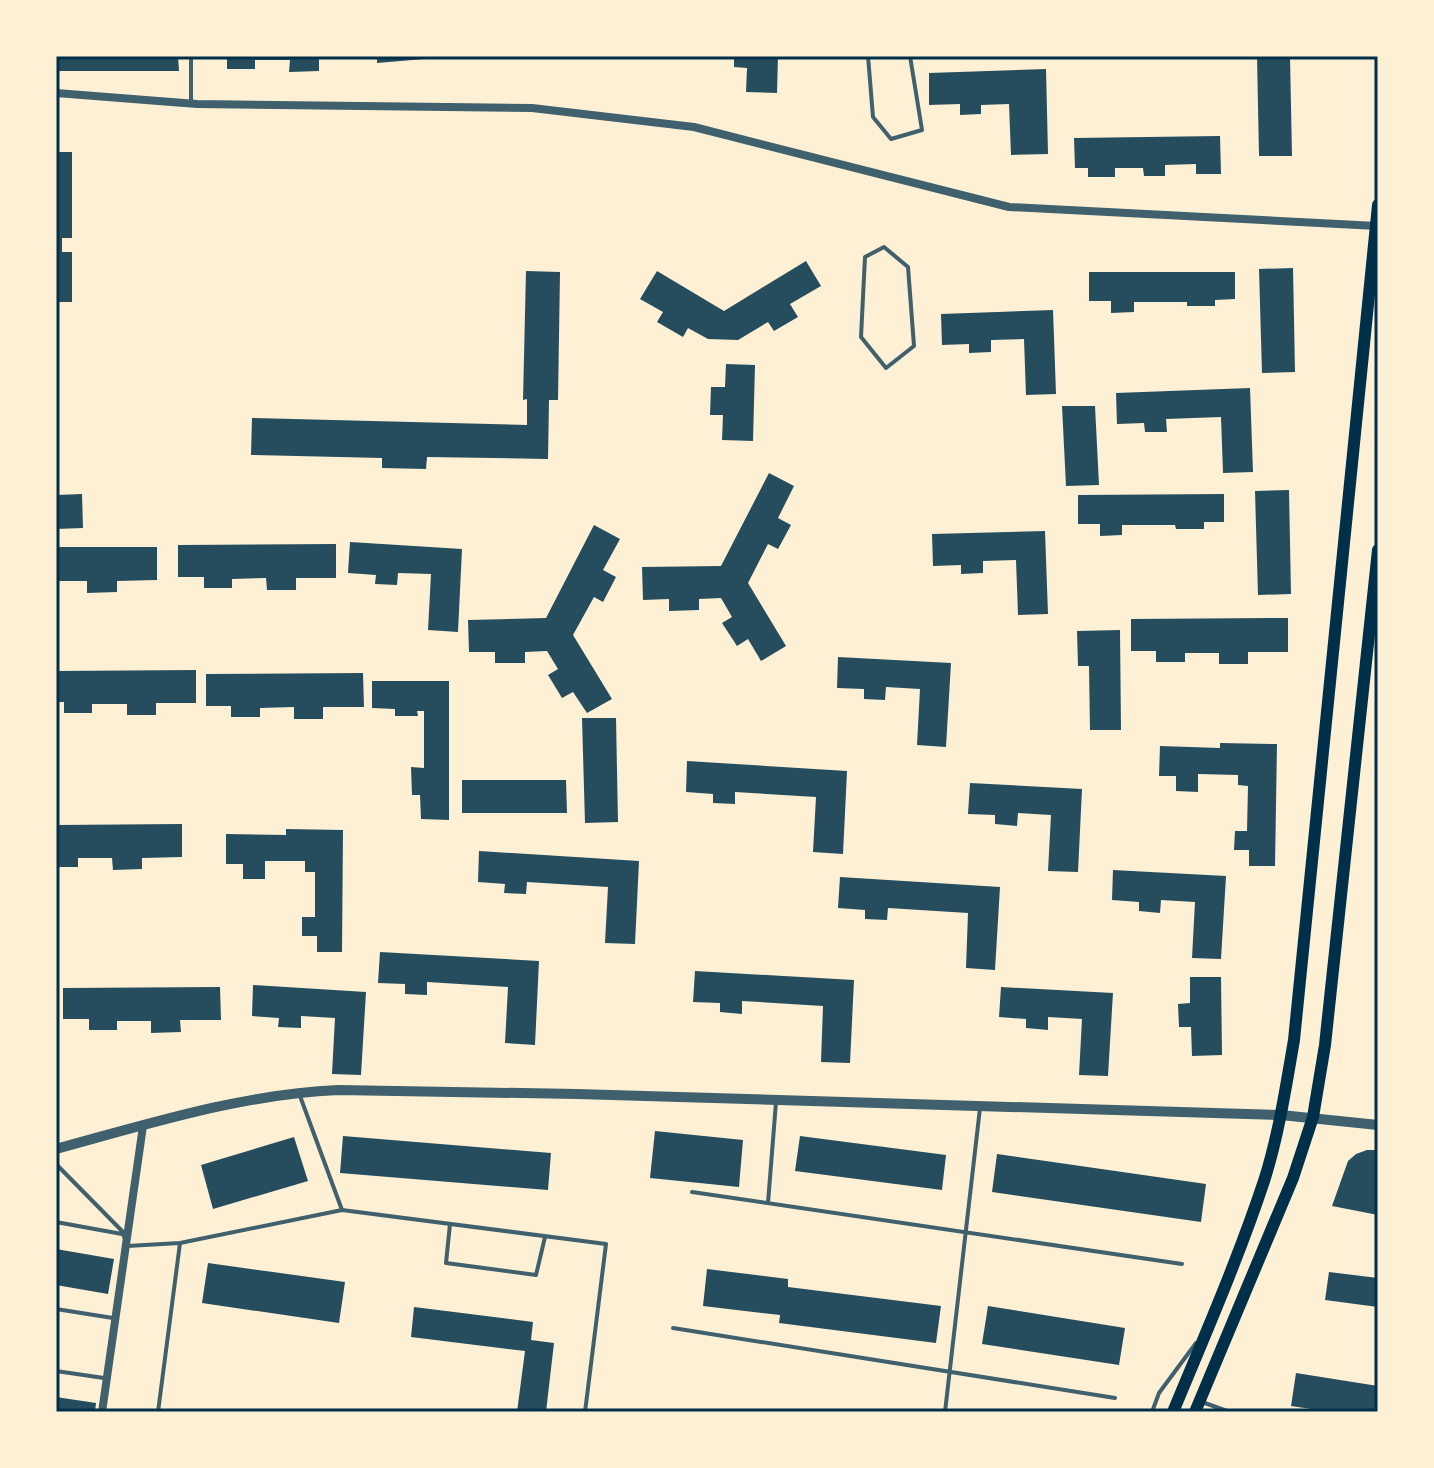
<svg xmlns="http://www.w3.org/2000/svg" width="1434" height="1468" font-family="Lato,sans-serif">
<rect width="100%" height="100%" fill="#fdf0d5"/>
<path fill="#264d5e" d="M56,56h122l1,15h-123z
M227,56h132v3h-40v12l-30,1 1,-12h-35v9h-28z
M377,56h59v2l-59,5z
M734,56h44l-1,37 -31,-1 1,-24 -13,-1z
M1257,56h33l2,100h-33z
M1046,69l2,85 -37,1 -2,-51 -28,1v9l-21,1v-11l-31,1v-32z
M1220,136l1,38h-25v-10l-31,1v11h-21l-1,-8h-28v9h-27v-9h-13l-1,-30z
M56,152h16v86h-10v14h10v50h-16z
M806,261l15,25 -31,18 8,13 -24,14 -6,-9 -30,18 -30,-1 -20,-11 -5,9 -26,-15 6,-10 -23,-13 17,-28 67,40z
M1293,268l2,104 -33,1 -3,-104z
M526,271l34,1 -2,128h-9l-1,59 -121,-2 -1,12 -44,-1v-10l-131,-3 1,-37 275,7v-26l-4,1z
M1089,272h146v27l-20,1v6h-28v-4h-53v10l-23,1v-12h-22z
M1053,310l3,84 -30,1 -2,-56 -33,1v12l-22,1v-9l-27,1 -1,-31z
M726,364l29,1 -2,76 -31,-1 1,-25h-13l1,-28h14z
M1250,388l3,84 -30,1 -2,-56 -55,2 1,13h-22l-1,-9 -27,1 -1,-31z
M1062,406h33l4,79 -33,1z
M769,473l25,13 -16,32 13,7 -13,24 -10,-5 -20,39 38,63 -25,15 -13,-22 -11,7 -15,-23 10,-6 -11,-19 -22,1v11l-30,1v-12l-26,1 -1,-33 79,-1z
M1289,490l2,104 -33,1 -3,-104z
M82,494l1,34 -27,1v-34z
M1224,494v28h-20v7h-28l-1,-4h-53v10l-22,1v-12h-22v-29z
M594,525l26,14 -17,31 13,7 -13,25 -9,-5 -21,38 39,64 -25,14 -14,-21 -11,6 -14,-23 10,-6 -11,-18 -22,1v11h-30v-11h-26l-1,-32 78,-2z
M1045,531l3,83 -30,1 -2,-55 -33,1v12l-22,1v-9l-28,1 -1,-32z
M350,542l112,7 -4,83 -30,-2 3,-56 -33,-1 -1,12 -22,-1 1,-9 -28,-2z
M336,544v34h-40v12h-29l-1,-12 -34,1v9h-28v-11h-26v-32z
M56,547h101v33l-40,1v11l-30,1v-12h-31z
M1288,618v34h-40v12h-29v-11h-34v9h-29v-11h-25v-32z
M1120,630l1,100h-31l-1,-64h-11l-1,-35z
M838,657l113,6 -5,84 -29,-2 3,-56 -34,-2 -1,13 -21,-1v-10l-27,-1z
M196,670v33h-40v12h-29v-11h-35v9h-28v-11h-8v-31z
M363,673l1,34h-41v12h-29v-12l-34,1v9h-29v-11h-25v-32z
M372,681h77v139l-28,-1 -1,-24h-8l-1,-28 13,1v-57h-7l1,5h-23v-7l-23,-1z
M582,718h34l2,104 -33,1z
M1220,743l57,1 -2,122h-26v-16h-15l1,-19h12l1,-45 -10,-1v-10l-40,-1v18l-22,-1v-15h-17l1,-30 60,2z
M687,761l160,10 -4,83 -30,-2 3,-55 -81,-5v12l-22,-1v-9l-27,-2z
M462,780h104l1,33h-105z
M970,783l112,6 -4,83 -30,-1 3,-56 -33,-2 -1,13 -22,-2v-9l-27,-1z
M182,824v33l-40,1v11l-29,1 -1,-12h-34v9h-22v-42z
M286,829l57,1 -1,122h-25v-16h-15v-19h13v-45h-10v-11h-40v18h-22v-15h-17v-30l60,1z
M479,851l160,10 -4,83 -30,-1 3,-56 -81,-5 -1,12 -22,-1 1,-9 -27,-2z
M1113,870l113,6 -5,83 -29,-1 3,-56 -34,-2 -1,13 -21,-2v-9l-27,-2z
M840,877l160,10 -5,83 -29,-2 2,-55 -80,-5 -1,12 -22,-1v-9l-27,-2z
M380,952l159,9 -4,84 -30,-2 3,-56 -81,-5v13l-22,-1v-10l-27,-1z
M695,971l159,9 -4,83 -29,-1 2,-56 -81,-5v13l-22,-2v-9l-27,-1z
M1190,977h31l1,78 -30,1 -1,-29h-12l-1,-23 12,-1z
M253,985l113,7 -5,83 -29,-1 3,-56 -34,-2v12l-23,-1 1,-9 -27,-2z
M220,987l1,33h-41l1,12 -30,1v-12h-34v9h-28v-11h-26v-31z
M1001,987l112,6 -5,83 -29,-1 3,-56 -34,-2v13l-22,-2v-9l-27,-2z
M655,1131l88,9 -4,47 -89,-9z
M343,1136l208,17 -3,37 -208,-17z
M800,1136l146,19 -4,35 -147,-19z
M294,1137l14,44 -95,28 -12,-44z
M1367,1150h11v65l-46,-9 16,-45 8,-7z
M997,1154l209,30 -5,38 -209,-30z
M56,1249l58,10 -6,35 -52,-9z
M208,1263l137,19 -6,41 -137,-20z
M707,1269l81,10v8l153,19 -5,37 -157,-20 1,-8 -77,-9z
M1329,1272l49,6v29l-53,-7z
M988,1306l137,22 -6,37 -137,-21z
M414,1307l119,15 -2,18 23,3 -8,69h-29l8,-61 -114,-14z
M1296,1373l82,13v26h-47l-40,-6z
M56,1397l40,6 -1,9h-39z"/>
<g fill="none" stroke-linecap="round" stroke-linejoin="round">
<path stroke="#3f606c" stroke-width="4" d="M868,56l5,61 18,22 31,-9 -12,-74
M191,102v-46
M884,247l24,20 6,79 -28,22 -25,-31 4,-80z
M300,1096l42,114
M56,1164l69,70 -1,3
M692,1192l490,72
M768,1203l8,-101
M56,1222l66,12
M450,1224l-4,39 90,12 9,-38
M127,1246l53,-3 162,-33 264,34 -21,168
M56,1309l57,9
M673,1328l442,70
M56,1371l48,7
M1202,1402l28,10
M158,1411l10,1
M158,1412l22,-169
M945,1412l35,-304
M1152,1412l7,-19 37,-50"/>
<path stroke="#3f606c" stroke-width="8" d="M56,93l141,11 335,4 162,19 315,80 368,19
M102,1412l41,-286"/>
<path stroke="#3f606c" stroke-width="10" d="M56,1149c92,-25 187,-55 282,-59l239,4 704,21 97,10"/>
<path stroke="#003049" stroke-width="12" d="M1173,1412c32,-77 66,-155 92,-234 14,-45 21,-92 29,-138l84,-835
M1195,1412l98,-234 20,-61 12,-72 53,-495"/>
</g>
<rect width="1434" height="1468" fill="none" stroke="#fdf0d5" stroke-width="116"/>
<rect x="58" y="58" width="1318" height="1352" fill="none" stroke="#003049" stroke-width="3"/>
</svg>
